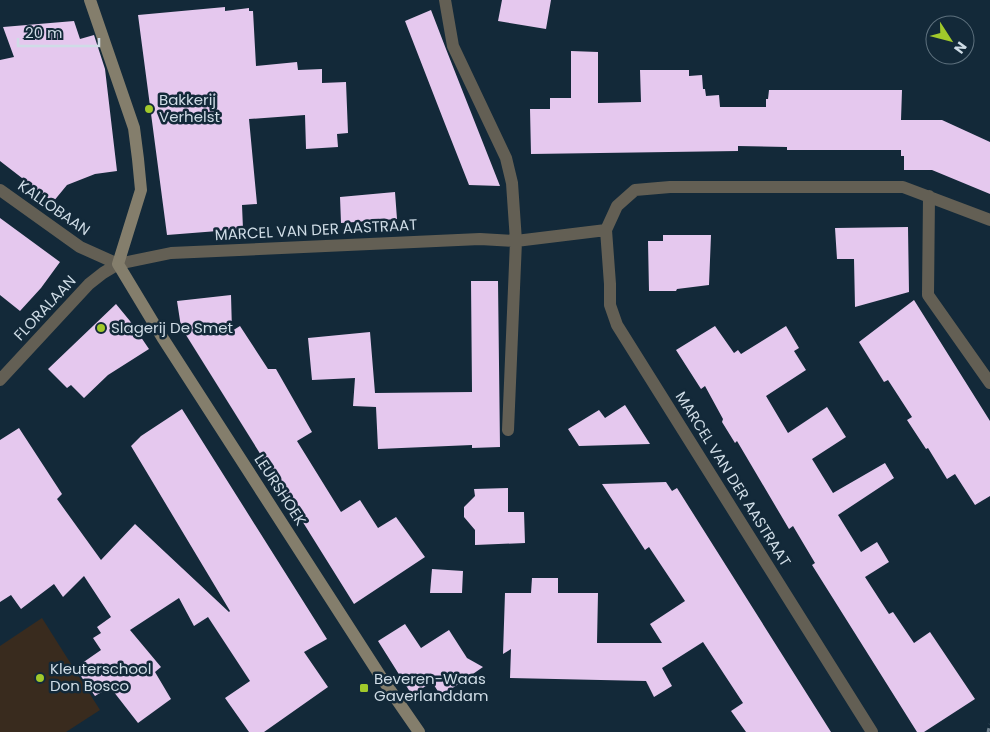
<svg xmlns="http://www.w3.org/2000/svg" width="990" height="732" font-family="Poppins,sans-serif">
<rect width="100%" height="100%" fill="#132939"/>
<path fill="#392b1e" d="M42,618l58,92 -34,22h-66v-86z"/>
<path fill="#e5c8ee" d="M502,0h49l-5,29 -48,-8z
M225,7v4l24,-3v3h4l3,55 41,-4 1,8 24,-1v14l24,-1 2,51 -11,1 1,13 -32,2 -1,-34 -56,4 8,85 -15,1 1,24 -76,6 -29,-220z
M431,10l15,39 54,137 -31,-1 -24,-61 -40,-103z
M74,21l6,18 14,-4 11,34 12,102 -22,3 -28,11 -14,17 -53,-41v-101l14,-3 -11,-30z
M571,51l27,1v51l43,-1 -1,-32h49v6l13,-1 1,14h2l1,7 13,-1 1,12h46v-8h2l1,-9h133l-1,30h41l48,22v52l-58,-24h-28v-14h-3v-6h-114v-3l-49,-1v5l-207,3 -1,-45h20v-11h21z
M395,192l2,27 -56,4 -1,-26z
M0,218l60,44 -19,26 -21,23 -20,-16z
M908,227l1,65 -54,15 -1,-48h-17l-2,-31z
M663,235h48l-2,50 -32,4 -1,2h-27l-1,-50h15z
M471,281h27l2,166 -28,1v-3l-94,4 -2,-42 -23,-1 2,-28 -43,2 -4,-42 62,-6 5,61 97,-1z
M231,295l1,36 8,-5 28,43h8l36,63 -15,9 44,71 19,-12 18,28 18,-11 29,40 -71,47 -173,-277 -4,-26z
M914,300l76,121v75l-15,9 -20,-31 -8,5 -19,-31 -2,1 -19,-29 5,-3 -24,-37 -4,2 -25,-40z
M116,304l14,17 19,28 -41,26 -24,23 -13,-13 -4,3 -19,-19z
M715,326l19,27 4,-3 3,4 45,-28 13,22 -5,3 12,19 -40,26 22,37 39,-26 19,30 -34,22 21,34 52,-30 9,15 -56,37 23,37 16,-10 12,20 -24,15 24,37 4,-2 21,31 16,-11 45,67 -51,33h-7l-105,-167 3,-2 -22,-37 -4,3 -52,-88 -2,2 -13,-21 1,-3 -18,-33 -4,3 -25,-39z
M625,405l25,39 -71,2 -11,-17 31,-19 6,8z
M182,409l145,230 -23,13 24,35 -64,45h-15l-24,-34 25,-17 -42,-64 -14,9 -15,-28 -49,32 31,37 -6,5 16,27 -33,24 -28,-36 -15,9 -20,-28 26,-18 -8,-12 8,-5 -4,-6 14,-10 -27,-41 -21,21 -9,-13 -33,25 -10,-14 -11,7v-162l19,-12 43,66 -5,5 44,61 34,-36 94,88 1,-1 -99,-165 10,-10z
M666,482l6,9 5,-3 154,244h-85l-15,-21 12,-8 -40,-61 -41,26 10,18 -18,11 -8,-16 -136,-3 1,-29 -8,5 2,-61h26l1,-15h26v15h40l-1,50h65l-12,-19 35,-23 -36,-54 -4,3 -43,-66z
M508,488v24h16l1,31 -50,2v-15l-11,-13v-10l11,-11 -1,-7z
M432,569l31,2 -1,22h-32z
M405,624l16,24 28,-18 18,28 16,9 -42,29 -9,-14 -20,13 -34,-54z"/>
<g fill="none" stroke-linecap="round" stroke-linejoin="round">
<path stroke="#728390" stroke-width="3" stroke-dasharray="4 4" stroke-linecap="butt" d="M988,732l2,-8"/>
<path stroke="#635f54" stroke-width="12" d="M0,190l80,57 38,17
M929,196l-1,99 62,88
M0,380l89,-96 14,-11 15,-9 53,-11 309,-14 36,2 -4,-58 -6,-25 -53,-112 -8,-46
M508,430l8,-189 90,-11
M872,732l-255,-407 -7,-20v-21l-4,-54 11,-24 18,-16 35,-3h233l87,33"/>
<path stroke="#847e6c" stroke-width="12" d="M90,0l44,128 4,31 3,31 -23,74 44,73 219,340 38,55"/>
</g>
<g fill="#a1c92b" stroke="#132939" stroke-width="2">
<circle cx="149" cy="109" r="5"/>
<circle cx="101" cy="328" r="5"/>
<circle cx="40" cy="678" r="5"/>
<rect x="359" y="683" width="10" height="10" rx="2.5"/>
</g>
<g text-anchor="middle" stroke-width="5" stroke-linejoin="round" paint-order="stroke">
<g font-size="15" fill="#cfdce6" stroke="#132939" text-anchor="start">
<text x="159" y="105">Bakkerij<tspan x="159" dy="17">Verhelst</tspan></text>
<text x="111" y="333">Slagerij De Smet</text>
<text x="50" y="674">Kleuterschool<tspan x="50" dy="17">Don Bosco</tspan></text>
<text x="374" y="684">Beveren-Waas<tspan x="374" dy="17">Gaverlanddam</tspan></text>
</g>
<g font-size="15" fill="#cfdce6" stroke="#132939">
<text transform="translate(54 208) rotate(35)" y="5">KALLOBAAN</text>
<text transform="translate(316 230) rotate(-3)" y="5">MARCEL VAN DER AASTRAAT</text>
<text transform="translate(45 308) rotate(-47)" y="5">FLORALAAN</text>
<text transform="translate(733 479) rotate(58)" y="5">MARCEL VAN DER AASTRAAT</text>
<text transform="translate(280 490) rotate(57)" y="5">LEURSHOEK</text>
</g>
</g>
<g transform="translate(950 40) rotate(126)"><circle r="24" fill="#132939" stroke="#5e717e"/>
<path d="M0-4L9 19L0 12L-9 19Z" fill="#a1c92b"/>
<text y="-8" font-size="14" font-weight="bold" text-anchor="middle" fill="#cfdce6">N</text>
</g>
<path d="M18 38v8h81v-8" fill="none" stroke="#cfdce6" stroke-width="2.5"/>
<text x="25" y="38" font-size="15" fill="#cfdce6" stroke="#132939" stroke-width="4" paint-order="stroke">20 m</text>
</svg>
